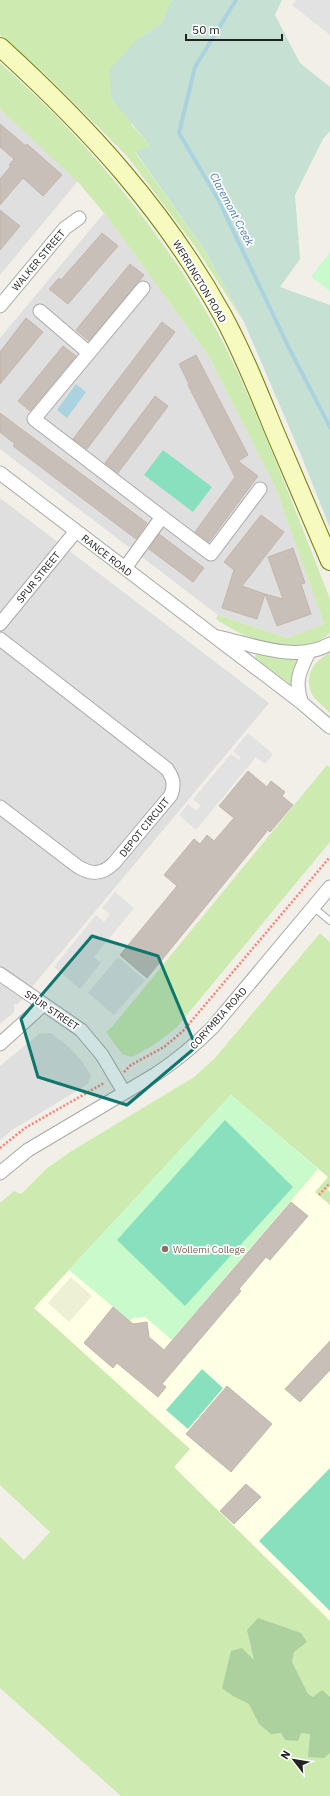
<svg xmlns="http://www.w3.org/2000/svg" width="330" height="1796" font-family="'IBM Plex Sans',sans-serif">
<rect width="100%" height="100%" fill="#f2efe9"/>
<path fill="#e0dfdf" d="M0,109l78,72 -78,94z
M104,213l104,142 67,131 49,138 -37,14 -69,-23 -218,-166v-111z
M0,498l269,205 -252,302 -3,-2v9l-14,12z
M51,1033l19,15 11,12 10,15 -3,9 -76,46 -12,10v-74l39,-32z"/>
<path fill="#ffffe5" d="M320,933l10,9v679l-156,-154 16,-18 -190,-171 21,-84 26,-26 26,-18 121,-73 21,-19z"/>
<path fill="#eef0d5" d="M71,1277l21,19 -23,26 -21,-19z"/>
<path fill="#cdebb0" d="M0,0h173l-5,6 -6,17 -27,18 -4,83 19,22 -15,6 72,102 37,68 -50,-77 -67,-89 -80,-80 -47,-41z
M0,63c93,81 185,195 237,308 34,74 63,152 93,228v34c-31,29 -84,7 -114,-14l2,-4 69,23 37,-14 -49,-138 -67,-131 -104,-142 -26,-31 -78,-73z
M256,653l25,6 17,1 -5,26 -38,-28z
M330,653v60c-6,-7 -16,-13 -19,-21 -7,-18 4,-32 19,-39z
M327,765l3,2v75l-154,186 -21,16 -23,13 -10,-3 -16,-22 6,-5z
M320,933l10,9v244l-3,3 3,3v13l-15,-13 13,-15 -97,-82 -197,213 156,141 -16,18 156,154v175h-209l-121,-108v-151l24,23 26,-28 -50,-47v-282l14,-12 7,3 26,-26 26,-18 121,-73 21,-19z"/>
<path fill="#add19e" d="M258,1618l43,15 6,9 -13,10 -2,10 16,32 5,3 9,-7 8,7v56l-6,5 -16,-1 2,-23 -9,-1 -3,8 -13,-1 -4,-7 -10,1 -12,-10 -10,-20 -16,-8 -11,-8 9,-37 11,-3 12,12 -7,-30z"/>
<path fill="#c6e0d4" d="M173,0h109l-7,15 25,48 30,24v44l-7,8 -28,56 5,64 -20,28 50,18v223l-29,-73 -57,-133 -37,-68 -72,-103 15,-5 -39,-48 -1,-29 25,-28 27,-18 6,-17z"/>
<path fill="#c8facc" d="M330,252v39l-19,-14z
M231,1095l87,74 -146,171 -27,-23 -12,1 -3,3 -61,-51z"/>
<path fill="#88e0be" d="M163,450l49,37 -19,25 -49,-37z
M225,1120l68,67 -108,119 -68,-66z
M202,1369l21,19 -35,41 -22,-19z
M330,1468v143l-71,-70z"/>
<path fill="#e2e2e2" d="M296,0h34v35l-38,-30z
M248,733l25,21 -8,10 -9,-7 -60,73 -17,-15 9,-11 8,7 5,-5 -8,-7 38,-45 8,6 2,-2 -8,-7z
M115,892l19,16 -40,49 7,6 -21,26 -26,-22 42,-52 8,7 6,-8 -8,-6z
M118,957l27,23 -31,35 -26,-22z"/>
<path fill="#aad3df" d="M76,384l10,8 -19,26 -10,-8z"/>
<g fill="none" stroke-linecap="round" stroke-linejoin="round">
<path stroke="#aad3df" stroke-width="4" d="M236,0l-41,67 -16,66 39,66 72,151 40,77"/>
</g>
<path fill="#c7bfb8" stroke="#c4b6ab" d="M0,124l26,22 1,-2 35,31 -19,21 -20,-18 -23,27v-26l11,-13 -2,-1 5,-6 -14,-12z
M0,210l20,16 -20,24z
M102,233l16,13 -50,58 -19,-15 10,-11 2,2z
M130,264l14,11 -55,66 -13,-11z
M26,318l17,14 -43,52v-32z
M162,322l13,10 -88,117 -14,-10z
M63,346l13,10 -46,55 -12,-10z
M196,355l52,100 -10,6 20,15 -49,66 -14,-10 40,-55 -47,-92 1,-1 -10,-20z
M155,396l13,10 -50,67 -13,-10z
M0,413l147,110 -11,16 -123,-93 2,-2 -15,-12z
M261,515l23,17 -42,54 23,8 -8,25 -35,-11 12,-38 -10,-8z
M159,534l45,34 -11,14 -44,-33z
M293,548l12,35 -4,1 10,30 -34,12 -12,-32 18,5 -15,-42z
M248,771l19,16 4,-6 14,11 -3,4 11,9 -23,27 -2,-2 -121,148 -27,-23 57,-69 -13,-11 30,-36 6,5 7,-9 7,6 20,-23 -15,-12z
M291,1202l17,14 -38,44 -4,-3 -27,32 2,2 -79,93 4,3 -8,10 -41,-34 -4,5 -29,-25 29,-36 20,17 14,-2 2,15 15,13z
M330,1341v29l-30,32 -15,-13z
M227,1386l45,38 -41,48 -45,-38z
M246,1484l15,13 -27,27 -14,-13z"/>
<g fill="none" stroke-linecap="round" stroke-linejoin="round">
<defs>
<path id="service" d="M313,907l17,14"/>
<path id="minor" d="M0,306l65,-78 14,-10
M40,311l49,42
M0,473l302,230 28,24
M162,517l49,37 49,-65
M125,568l37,-51 -128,-98 109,-131
M0,624l76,-93
M218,637c37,8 77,26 112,7
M0,639l167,130c6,9 8,15 4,26l-57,68c-12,12 -23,12 -37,3l-77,-59
M302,703c-8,-21 -3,-31 7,-51
M0,974l81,56 21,25 22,37
M0,1044l43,-39
M0,1173l28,-23 128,-76c21,-14 39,-29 57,-47l117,-140"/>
<path id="secondary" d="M0,47c89,81 165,164 223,269 20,37 35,75 51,114 19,44 37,87 56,131"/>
</defs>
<use href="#service" stroke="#a9a9a9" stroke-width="8"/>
<use href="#minor" stroke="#a9a9a9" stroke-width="15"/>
<use href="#secondary" stroke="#707d05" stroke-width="20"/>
<path stroke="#fa8072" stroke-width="2.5" stroke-dasharray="2 2" stroke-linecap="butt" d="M124,1072l7,-7 33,-18 19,-16 147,-174
M0,1148l25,-20 79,-45
M319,1195l11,-12"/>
<use href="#service" stroke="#fff" stroke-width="6"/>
<use href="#minor" stroke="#fff" stroke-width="13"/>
<use href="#secondary" stroke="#f7fabf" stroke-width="18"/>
</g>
<path fill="#0f766e" fill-opacity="0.2" stroke="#0f766e" stroke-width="3" stroke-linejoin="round" d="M92,936l66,20 38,91 -69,58 -89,-28 -17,-58z"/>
<circle fill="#8d6e63" stroke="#fff" stroke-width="1.5" cx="165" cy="1249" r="4"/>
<g text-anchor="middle" stroke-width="3.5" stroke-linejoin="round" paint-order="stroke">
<g font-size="10" fill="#222" stroke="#fff">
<text transform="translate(38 260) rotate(-50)" y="4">WALKER STREET</text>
<text transform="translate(200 281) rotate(59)" y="4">WERRINGTON ROAD</text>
<text transform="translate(107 555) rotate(38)" y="4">RANCE ROAD</text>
<text transform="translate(38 577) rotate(-51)" y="4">SPUR STREET</text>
<text transform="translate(144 827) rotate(-51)" y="4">DEPOT CIRCUIT</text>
<text transform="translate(52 1010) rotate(34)" y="4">SPUR STREET</text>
<text transform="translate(218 1018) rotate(-48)" y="4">CORYMBIA ROAD</text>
</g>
<g font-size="10" fill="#785e54" stroke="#fff" text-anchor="start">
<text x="173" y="1253">Wollemi College</text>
</g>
<g font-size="11" font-style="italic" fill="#4a7aab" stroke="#fff">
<text transform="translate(232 209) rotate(62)" y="4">Claremont Creek</text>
</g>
</g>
<g transform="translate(294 1760) rotate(301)" stroke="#ffffff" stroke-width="3" paint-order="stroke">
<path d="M0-3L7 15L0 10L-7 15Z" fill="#222222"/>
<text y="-6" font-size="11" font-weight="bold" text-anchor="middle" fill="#222222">N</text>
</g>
<path d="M186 34v6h96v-6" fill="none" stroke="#222222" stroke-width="2"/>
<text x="192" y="34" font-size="12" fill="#222222" stroke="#ffffff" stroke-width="3" paint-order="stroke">50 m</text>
</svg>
